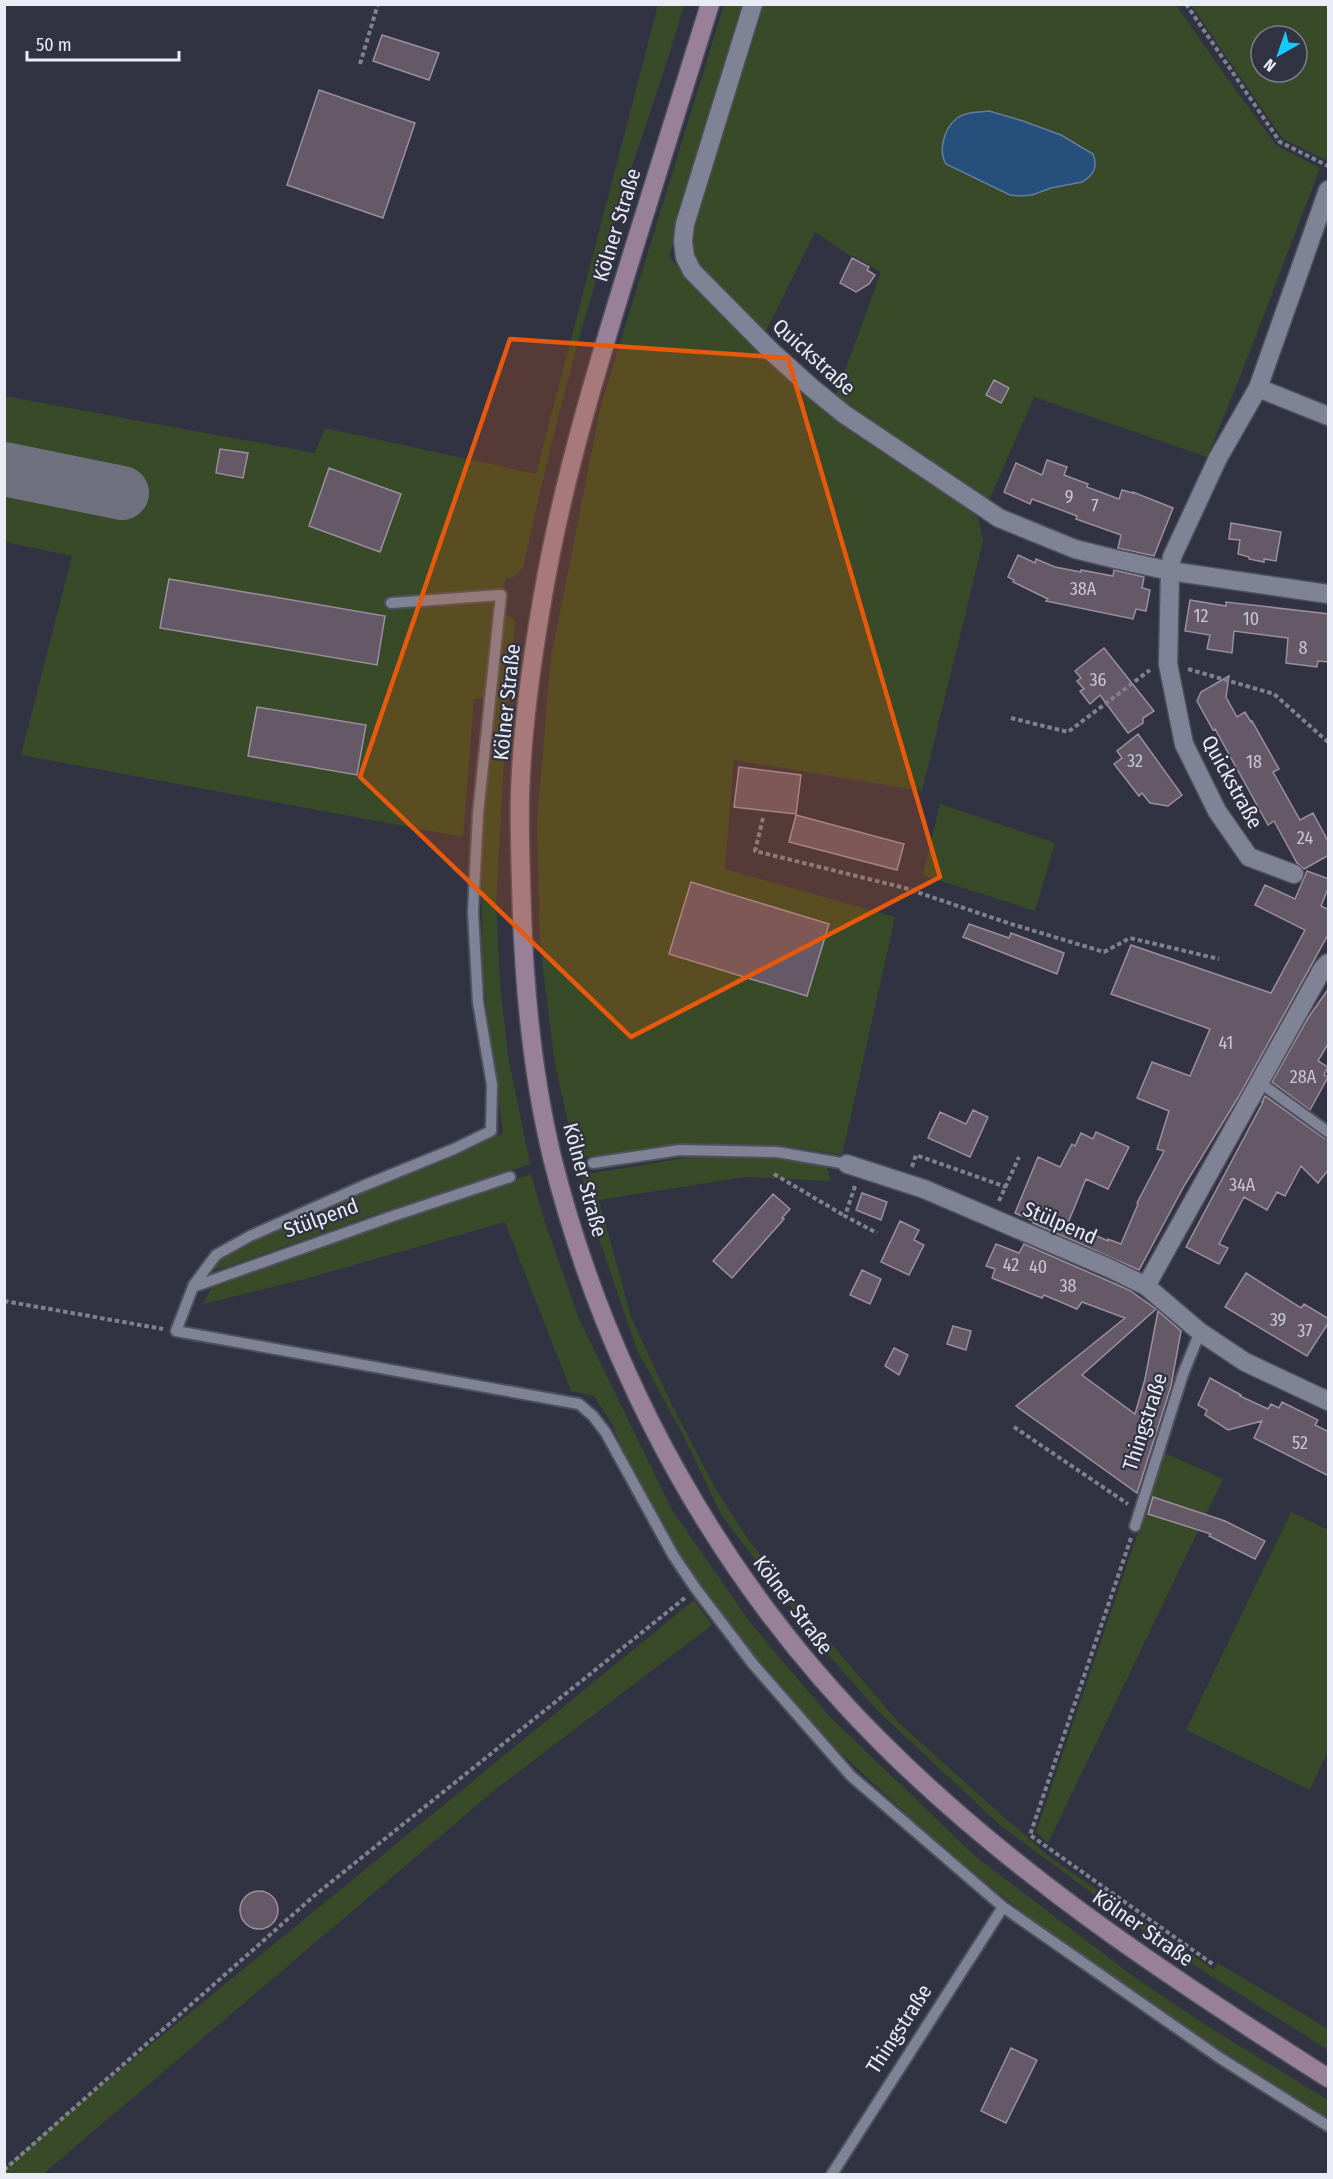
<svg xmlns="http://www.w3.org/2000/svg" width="1333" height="2179" font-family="'Fira Sans Condensed',sans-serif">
<rect width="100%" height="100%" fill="#313343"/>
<path fill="#394a29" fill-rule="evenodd" d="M658,5h26c-20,69 -45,138 -67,207 -38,117 -68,236 -94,356l-10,10h-8l-4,34 12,6 2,5 -8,85 -11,194 4,82 8,72 22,108 -160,52 -143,51 -17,3 7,-11 47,-26 239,-100 -21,-160v-117l8,-159 -16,2 -11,138 -442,-82 51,-199 -67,-14 -1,-146 311,57 10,-25 211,46z
M724,5h25l-80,252 48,51 111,103 67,49 70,46 13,12 5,23 -61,250 -188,-31 -9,109 170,48 -53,238 -55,-9 -98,-1 -113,13 -21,-94 -15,-119 -3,-122 14,-166 50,-252z
M760,5h416l48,69 53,72 43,22 -80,209 -33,80 -173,-60 -46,106 -153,-105 46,-126 -26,-15 -6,-2 -34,-23 -50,101 -67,-63 -7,-21 -1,-19z
M1191,5h137v156l-45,-22zM1261,36h36v36h-36z
M940,804l115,39 -20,68 -112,-36z
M708,1154l86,6 33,8 4,13 -86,-4 -146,23 32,117 38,82 46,89 33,51 51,67 100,117 98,88 55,48 162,111 4,-7 110,66v21l-117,-74 -80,-54 -130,-96 -122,-114 -46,-52 -62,-79 -50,-67 -38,-79 -46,-85 -44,-129 -11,-46z
M531,1174l13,46 36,101 92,189 80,115 78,92 145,139 158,120 71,48 124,76v20l-238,-156 -93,-72 -69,-58 -93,-86 -103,-118 -44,-61 -41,-61 -36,-86 -17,-26 -23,-5 -66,-169 -204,58 -98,24 9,-17z
M1165,1453l58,26 -175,364 -12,-11z
M1291,1512l37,18v221l-18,39 -124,-60z
M694,1600l18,25 -215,163 -454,386h-38v-7l53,-46z"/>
<path fill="#274f7b" stroke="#617ea0" stroke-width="1.5" d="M989,111l34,10 38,14 32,19c5,13 1,21 -11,28l-31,6 -19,7 -11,1 -11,-1 -64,-31c-8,-13 -2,-35 10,-45 8,-7 23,-7 33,-8z"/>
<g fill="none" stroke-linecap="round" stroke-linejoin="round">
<path stroke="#6f717f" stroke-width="54" d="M4,469l118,24"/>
</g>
<path fill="#655867" stroke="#9c8e9e" stroke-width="1.5" d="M382,35l57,18 -10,27 -56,-19z
M319,90l96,33 -32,95 -96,-33z
M852,258l17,9 -2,3 8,5 -6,9 -13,8 -16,-9z
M994,380l15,8 -8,15 -15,-8z
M220,449l28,4 -5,25 -27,-5z
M1047,460l20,7 -3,8 24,9 -1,3 32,12 3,-9 11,3v-1l40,16 -19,48 -36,-8 3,-13 -45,-16 1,-3 -45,-17 -2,5 -26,-12 12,-29 26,12z
M329,468l72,26 -21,58 -71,-26z
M1231,523l50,9 -5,29 -12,-2v3l-15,-3v-2l-11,-3 2,-14 -11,-1z
M1018,555l17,8 1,-4 19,8 26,5v-2l32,6 1,-6 30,7 -2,11 8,2 -4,21 -10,-2 -3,10 -87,-18 2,-2 -35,-17 1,-2 -6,-3z
M169,579l216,37 -8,49 -217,-37z
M1190,600l36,6v-4l103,12v48l-11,-1 -1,6 -31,-4 2,-25 -54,-7 -2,22 -25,-4 3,-14 -25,-4z
M1104,648l50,63 -11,7v5l-15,10 -28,-38 -10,9 -10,-13 4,-2 -7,-8 4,-3 -6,-7z
M1229,676l-3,21 11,20 8,-5 6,10 1,-1 27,48 -6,3 27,48 13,-7 16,30v12l-25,14 -7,-6 -23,-42 -6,4 -53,-96 -2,1 -16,-29 4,-9z
M257,707l109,18 -9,50 -109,-19z
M1138,734l44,61 -14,11 -18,-3 -8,-10 -3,3 -25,-32 8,-6 -5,-7z
M739,767l62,8 -5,39 -62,-7z
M796,815l108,29 -7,26 -108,-28z
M1307,871l22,8v7l-8,20 8,4v23l-90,163 -55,90 -45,84 -106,-47v-2l-18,-8 23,-56 22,10 12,-23 3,2 6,-13 12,6 3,-7 33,15 -21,42 -22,-10 -18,44 40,18v-2l13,5 17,-40 -1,-1 27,-52 -7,-2 12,-38 -32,-13 15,-36 38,14 20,-47 -99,-35 20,-49 140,48 34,-63 -50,-25 10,-20 30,14z
M691,882l138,42 -22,72 -138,-42z
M969,924l40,14 2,-5 53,20 -7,21 -94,-37z
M1329,988v54l-11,19 10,6 -4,8 4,2 -18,33 -38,-28 36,-64z
M1265,1096l59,42 5,1v30l-11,14 -17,-17 -16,30 -8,-4 -10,18 -23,-13 -25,47 9,4 -9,16 -33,-17 77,-145h-1z
M973,1110l15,7 -18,40 -42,-19 12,-26 26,12z
M862,1193l25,9 -6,18 -25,-10z
M773,1194l17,15 -8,9 2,1 -52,59 -19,-17z
M900,1221l19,9 -5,10 10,5 -15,30 -28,-13z
M996,1244l23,9 5,-9 105,46 27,19 -74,66 53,39 10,-35 13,-68 23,20 -10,55 -34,107 -121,-87 109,-88 -43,-16 -5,7 -33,-14 -2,3 -50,-20 3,-9 -9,-3z
M862,1270l19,9 -11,25 -20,-9z
M1246,1273l55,35 3,-4 25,15v3l-22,34 -82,-49z
M953,1326l18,5 -5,19 -19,-6z
M894,1348l14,7 -9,20 -14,-9z
M1210,1378l31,17 -1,1 28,13 3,-5 8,4 3,-6 36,18 -3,5 14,7v44l-75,-38 8,-17 -34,9 -23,-15 2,-5 -9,-5z
M1153,1497l72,24 40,20 -10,18 -46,-23 2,-2 -63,-20z
M240 1910a19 19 0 1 1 38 0a19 19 0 1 1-38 0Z
M1011,2048l26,12 -31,63 -25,-12z"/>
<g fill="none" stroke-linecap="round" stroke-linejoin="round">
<defs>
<path id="service" d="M1259,1082l69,50
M593,1163l87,-13 97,2 70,12
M510,1177l-117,39 -200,71 -17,44 403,73 14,12 13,17 67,122 23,34 57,75 98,112 152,131 217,151 108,68
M193,1286l23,-31 34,-19 113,-50 91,-37 37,-18 1,-46 -14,-83 -5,-90 5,-98 23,-219 -110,8
M1135,1526l48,-152 17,-42
M832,2174l171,-267"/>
<path id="minor" d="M753,4l-68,220 -2,17 2,16 7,14 80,81 40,36 32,26 155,104 76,31 36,9 59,13 158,23
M1258,388l70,28
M1294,874l-45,-17 -32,-46 -33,-67 -16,-80 2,-93 2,-14 46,-99 40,-70 70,-198
M847,1164l77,25 185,79 37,18 54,46 45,30 83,39
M1146,1286l177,-318 5,-5"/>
<path id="secondary" d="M710,4c-25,82 -51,163 -76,244 -36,116 -72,233 -92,353 -11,64 -20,129 -22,193 -1,41 1,81 2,122 3,80 11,162 30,241 55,220 169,426 330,586 132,132 289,235 446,335"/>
</defs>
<use href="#service" stroke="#4f515e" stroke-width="14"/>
<use href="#minor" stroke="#4f515e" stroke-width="21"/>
<use href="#secondary" stroke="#4f515e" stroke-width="21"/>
<path stroke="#7f818e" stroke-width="4" stroke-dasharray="4.5 3" stroke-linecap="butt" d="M1186,4l94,138 48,24
M360,64l18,-60
M1188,669l86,25 54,48
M1011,718l57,14 82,-62
M763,818l-8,33 150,37 103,35 96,29 26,-14 89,21
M912,1167l4,-12 90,32
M774,1174l71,42
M855,1186l-10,30 32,17
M999,1201l20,-44
M4,1301l159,28
M1014,1427l114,77
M1131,1538l-101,297 184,130
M4,2170l311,-275 371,-298"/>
<use href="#service" stroke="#808396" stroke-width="10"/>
<use href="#minor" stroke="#808396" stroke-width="18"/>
<use href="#secondary" stroke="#988198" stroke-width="18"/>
</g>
<path fill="#e8590c" fill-opacity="0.2" stroke="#e8590c" stroke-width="4.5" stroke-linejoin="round" d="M510,339l278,19 152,519 -309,160 -271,-260z"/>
<g text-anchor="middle" stroke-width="4.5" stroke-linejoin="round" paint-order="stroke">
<g font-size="18" fill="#c8c6d2">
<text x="1069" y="503">9</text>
<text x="1095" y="512">7</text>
<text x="1083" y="595">38A</text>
<text x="1201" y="622">12</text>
<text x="1251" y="625">10</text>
<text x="1303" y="654">8</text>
<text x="1098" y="686">36</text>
<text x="1135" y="767">32</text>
<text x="1254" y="768">18</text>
<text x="1305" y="844">24</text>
<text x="1226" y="1049">41</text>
<text x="1303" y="1083">28A</text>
<text x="1242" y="1191">34A</text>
<text x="1011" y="1271">42</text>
<text x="1038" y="1273">40</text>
<text x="1068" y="1292">38</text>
<text x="1278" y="1326">39</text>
<text x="1305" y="1337">37</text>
<text x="1300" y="1449">52</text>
</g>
<g font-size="21" fill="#e9ebf5" stroke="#313343">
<text transform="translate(617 225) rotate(-73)" y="7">Kölner Straße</text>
<text transform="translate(814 357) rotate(42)" y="7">Quickstraße</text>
<text transform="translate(507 702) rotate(-84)" y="7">Kölner Straße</text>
<text transform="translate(1232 782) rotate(61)" y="7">Quickstraße</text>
<text transform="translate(585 1180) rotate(75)" y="7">Kölner Straße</text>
<text transform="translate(321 1218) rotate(-20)" y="7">Stülpend</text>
<text transform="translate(1060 1223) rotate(23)" y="7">Stülpend</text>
<text transform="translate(1145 1422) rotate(-72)" y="7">Thingstraße</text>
<text transform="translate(793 1605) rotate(53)" y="7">Kölner Straße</text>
<text transform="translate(1143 1928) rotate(35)" y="7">Kölner Straße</text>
<text transform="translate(899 2029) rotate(-57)" y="7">Thingstraße</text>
</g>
</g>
<rect width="1333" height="2179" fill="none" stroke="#e9ebf5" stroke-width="12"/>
<g transform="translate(1279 54) rotate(220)"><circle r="28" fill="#313343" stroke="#7b7d8a" stroke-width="1.5"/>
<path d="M0-4.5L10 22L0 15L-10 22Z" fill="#17cafb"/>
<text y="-9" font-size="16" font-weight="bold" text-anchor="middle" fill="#e9ebf5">N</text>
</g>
<path d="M27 51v9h152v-9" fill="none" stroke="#e9ebf5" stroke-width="3"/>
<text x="36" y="51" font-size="18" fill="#e9ebf5" stroke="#313343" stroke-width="4.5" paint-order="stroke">50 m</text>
</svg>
